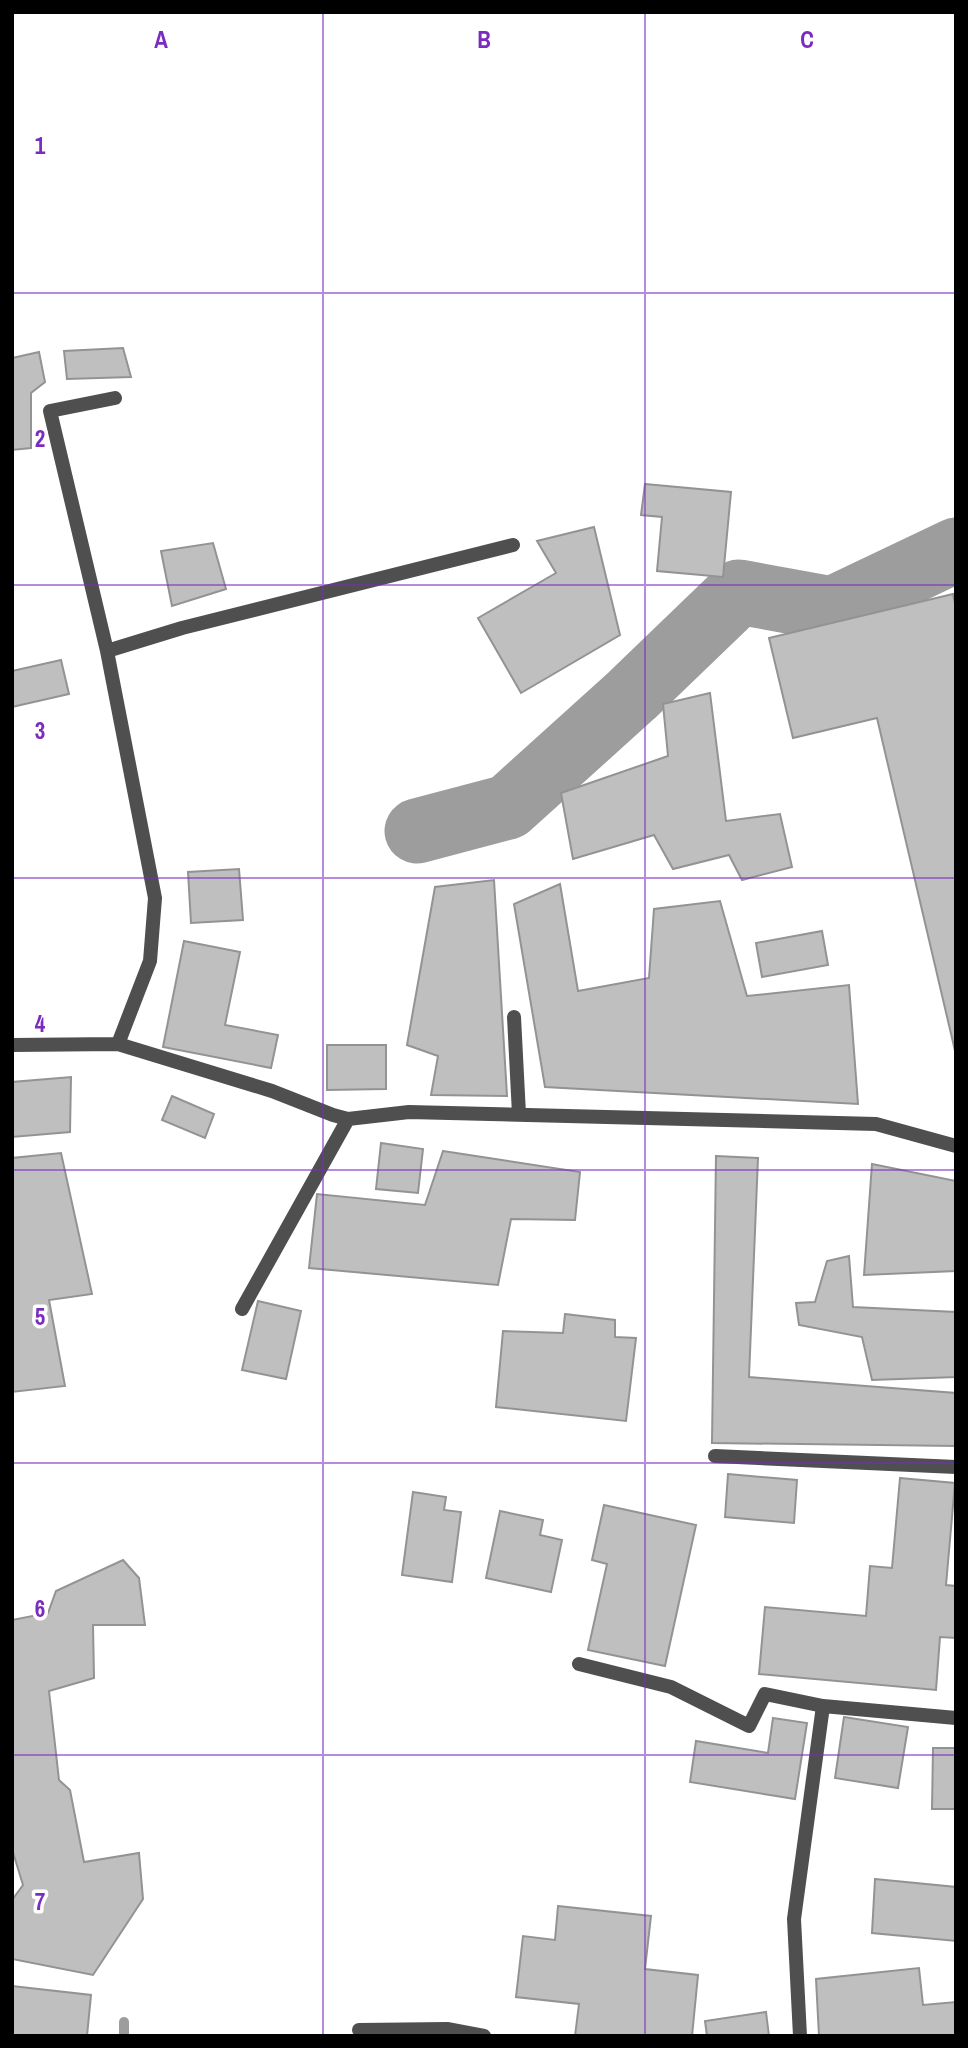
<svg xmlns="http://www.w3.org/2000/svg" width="968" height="2048" font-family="'Archivo Narrow',sans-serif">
<rect width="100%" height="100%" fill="#fff"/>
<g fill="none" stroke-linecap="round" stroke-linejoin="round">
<path stroke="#9d9d9d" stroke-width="10" d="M124,2022v14"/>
<path stroke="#9d9d9d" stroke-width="65" d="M417,831l91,-24 124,-112 107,-103 93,17 124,-59"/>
</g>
<path fill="#bfbfbf" stroke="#939393" stroke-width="2" d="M123,348l8,29 -64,2 -3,-28z
M39,352l6,30 -14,11v55l-19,2v-92z
M645,484l86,8 -8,85 -66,-6 5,-54 -21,-2z
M594,527l26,108 -99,58 -43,-75 78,-45 -19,-32z
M213,543l13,46 -54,17 -11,-55z
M953,594l3,14v447l-79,-337 -84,20 -24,-100z
M61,660l8,34 -57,13v-36z
M710,693l16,128 54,-7 12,53 -50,13 -13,-25 -56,14 -19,-34 -81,24 -12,-66 107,-37 -5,-52z
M239,869l4,51 -52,3 -3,-51z
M494,880l13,216 -76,-1 7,-39 -31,-11 28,-158z
M560,884l18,107 71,-13 5,-69 66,-8 27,95 102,-11 9,119 -313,-17 -31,-183z
M822,931l6,34 -66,12 -6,-34z
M184,941l56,11 -15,73 53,10 -7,33 -108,-21z
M327,1045h59v44l-59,1z
M71,1077l-1,55 -58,5v-55z
M172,1096l42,18 -9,24 -43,-18z
M381,1143l42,6 -5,44 -42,-4z
M443,1151l137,21 -5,48 -64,-1 -13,66 -189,-17 8,-74 108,11z
M61,1153l31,141 -43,6 16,86 -53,6v-234z
M716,1156l42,2 -9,219 207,16v53l-244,-3z
M872,1164l84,17v90l-92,4z
M849,1256l4,51 103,5v65l-84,3 -10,-43 -63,-12 -3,-22 19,-1 12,-41z
M258,1301l43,10 -15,68 -44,-9z
M565,1314l50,6v17l21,1 -10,83 -130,-14 7,-76 60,2z
M728,1474l69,6 -3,43 -69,-6z
M900,1478l55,5 -9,102 10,1v52l-16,-1 -4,53 -177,-16 6,-67 101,9 4,-50 22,2z
M413,1492l33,5 -2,13 17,2 -9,70 -50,-7z
M604,1505l92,20 -31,141 -77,-16 19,-86 -15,-4z
M500,1511l43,9 -3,15 22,5 -11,52 -65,-14z
M123,1560l16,18 6,47h-52l1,53 -45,13 10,89 11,10 14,72 55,-9 4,46 -50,76 -81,-16v-59l11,-15 -11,-36v-229l36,-7 8,-22z
M844,1717l64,10 -10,61 -63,-10z
M773,1718l34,5 -12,76 -105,-17 6,-41 72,12z
M933,1748h23v61h-24z
M875,1879l81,8v54l-84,-8z
M558,1906l93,10 -6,53 53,6 -6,61h-117l4,-32 -63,-7 7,-61 32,4z
M919,1968l4,37 33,-3v34h-137l-3,-57z
M12,1986l79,9 -4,41h-75z
M766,2012l3,24h-62l-2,-15z"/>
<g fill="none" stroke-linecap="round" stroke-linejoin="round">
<path stroke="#4f4f4f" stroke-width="14" d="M359,2030l88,-1 37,7"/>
<path stroke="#4f4f4f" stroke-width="14" d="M107,651l-57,-240 65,-13
M514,1017l5,97
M118,1044l32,-83 5,-63 -48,-247 75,-23 331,-83
M12,1045l106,-1 154,47 61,24 15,4 61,-7 467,12 80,22
M242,1309l106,-190
M715,1456l241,11
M579,1664l92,23 78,39 16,-32 58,12
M800,2036l-6,-117 29,-213 133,12"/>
</g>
<path fill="none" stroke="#7b2cbf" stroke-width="2" stroke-opacity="0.55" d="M323,12v2024M645,12v2024M12,293h944M12,585h944M12,878h944M12,1170h944M12,1463h944M12,1755h944"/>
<g font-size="23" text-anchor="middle" font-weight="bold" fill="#7b2cbf" stroke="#fff" stroke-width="7" stroke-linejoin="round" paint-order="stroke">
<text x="161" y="48">A</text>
<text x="484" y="48">B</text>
<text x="807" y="48">C</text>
<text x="40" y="154">1</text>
<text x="40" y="447">2</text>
<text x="40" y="739">3</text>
<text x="40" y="1032">4</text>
<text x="40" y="1325">5</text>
<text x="40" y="1617">6</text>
<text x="40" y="1910">7</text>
</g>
<rect width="968" height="2048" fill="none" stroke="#000000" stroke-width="28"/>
</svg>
